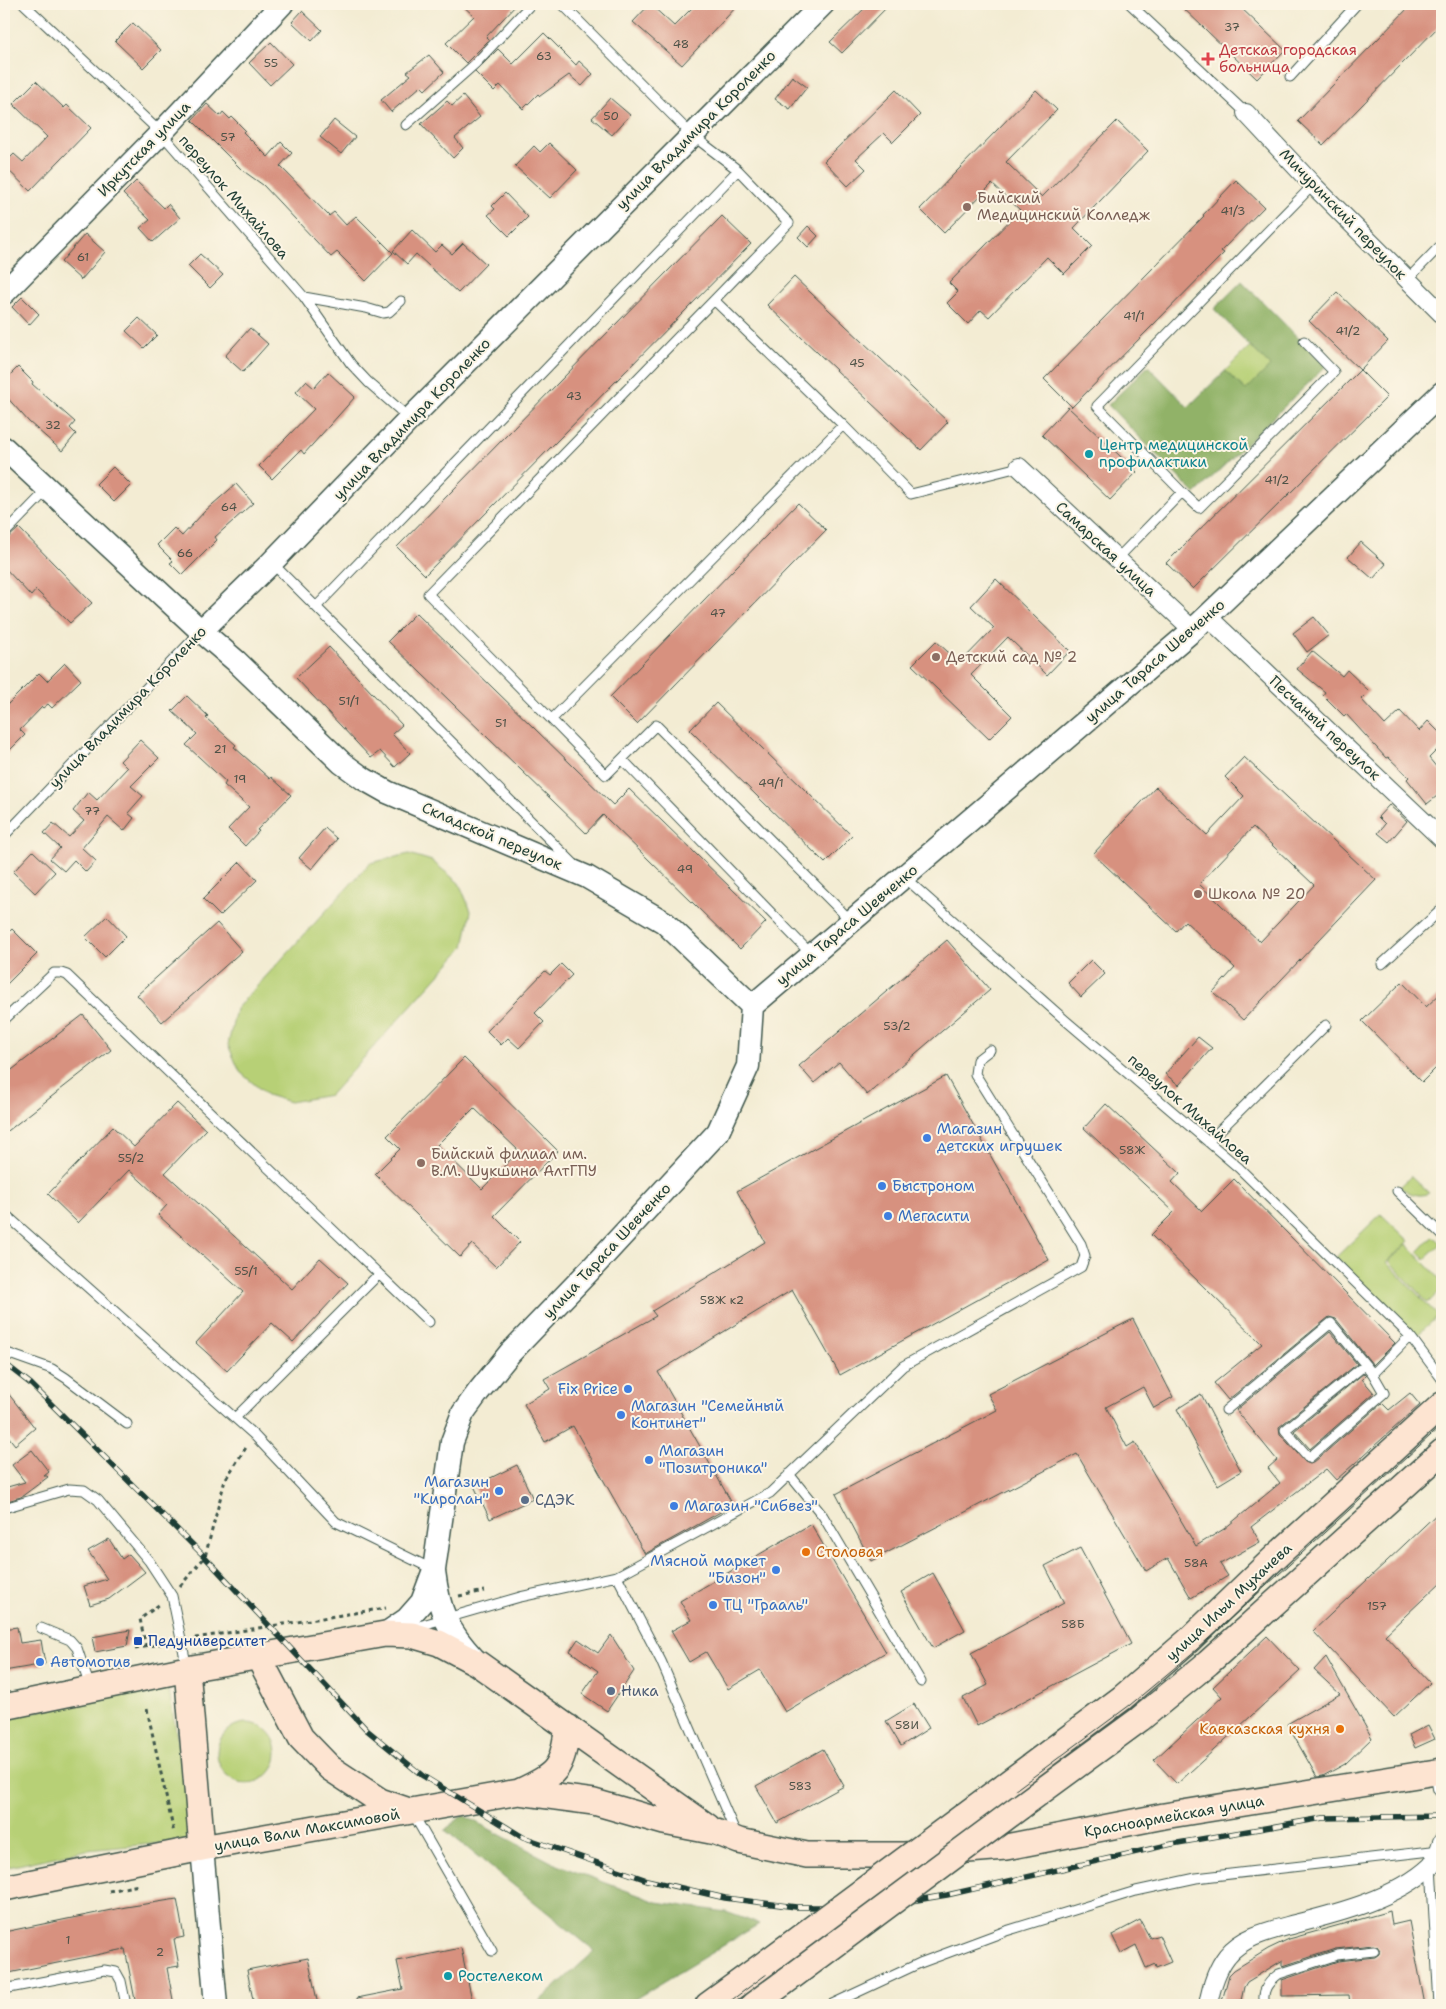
<svg xmlns="http://www.w3.org/2000/svg" width="1446" height="2009" font-family="'Shantell Sans',sans-serif">
<rect width="100%" height="100%" fill="#fcf5e5"/>
<filter id="ink" filterUnits="userSpaceOnUse"><feTurbulence type="fractalNoise" baseFrequency=".02" numOctaves="2"/><feDisplacementMap in="SourceGraphic" scale="10" xChannelSelector="R" yChannelSelector="G"/><feConvolveMatrix kernelMatrix="1 2 1 2 8 2 1 2 1" color-interpolation-filters="sRGB"/></filter>
<filter id="wash" filterUnits="userSpaceOnUse"><feTurbulence type="fractalNoise" baseFrequency=".0096" numOctaves="4" result="noise"/><feDisplacementMap in="SourceGraphic" scale="20" xChannelSelector="R" yChannelSelector="G"/><feGaussianBlur stdDeviation="1.12" result="paint"/><feColorMatrix in="noise" values="0 0 0 0 0 0 0 0 0 0 0 0 0 0 0 0 0 1.4 0 .05"/><feComposite in="paint" operator="in"/></filter>
<g filter="url(#wash)">
<rect width="100%" height="100%" fill="#f3ecd3"/>
<path fill="#b7d076" stroke="#6b8655" d="M1250,346l20,20 -25,25 -20,-20z
M409,854l23,7 27,22 12,28 -7,36 -134,148 -40,7 -23,-7 -27,-23 -12,-27 8,-36 134,-146z
M1411,1176l18,17c-10,5 -21,0 -29,-6z
M1381,1214l28,27 -22,21 51,54 -24,22 -78,-81z
M1433,1236l8,8 -16,15 -7,-7z
M1407,1244l35,37v8l-14,14 -39,-42z
M168,1685l27,155 -108,10 -83,18v-150z
M217 1753a30 30 0 1 1 60 0a30 30 0 1 1-60 0Z"/>
<path fill="#91b267" stroke="#58784e" d="M1242,281l84,85 -131,128 -87,-89 40,-39 40,41 37,-36 21,19 24,-24 -56,-57z
M463,1815l92,49 102,38 69,10 33,12 -134,81h-90l60,-54 -150,-121z"/>
<g id="blocks">
<path fill="#d7917f" fill-rule="evenodd" d="M461,4h56l-31,33 3,3 -23,23 -20,-20 28,-27z
M650,4l24,22 22,-22h43l-57,61 -49,-43z
M869,4h21l-48,49 -12,-11z
M1179,4h58l48,46 -28,29z
M1412,4h30v19l-119,122 -25,-24z
M302,11l20,19 -10,11 -20,-19z
M133,23l28,27 -18,18 -28,-27z
M544,33l32,32 3,-4 14,13 -11,12 -13,-11 -29,21 -2,-2 -15,15 -23,-24 -6,6 -19,-19 23,-23 15,15z
M271,42l21,22 -22,21 -21,-22z
M429,55l15,17 -19,18 -4,-4 -30,26 -10,-12 30,-25 -4,-3z
M792,76l15,11 -17,22 -15,-10z
M36,81l28,27 3,-3 24,23 -61,63 -26,-25v-2l10,-10 9,8 24,-25 -34,-33z
M896,90l24,25 -27,27 -9,-9 -28,26 10,10 -18,17 -24,-25z
M1036,90l21,20 -51,52 36,35 75,-76 31,30 -74,77 18,18 -28,28 -17,-17 -58,60 -8,-7 -13,14 -21,-21 11,-11 -9,-9 71,-73 -28,-26 -48,49 -24,-24z
M463,96l17,21 -25,21 8,10 -10,10 -32,-34 26,-23 5,5z
M610,98l20,17 -18,20 -20,-17z
M207,104l13,12 3,-4 7,7 2,-2 13,13 -2,2 25,25 13,-15 11,11 -12,13 49,50 5,-4 12,13 10,-9 37,37 -27,28 -29,-29 -6,5 -68,-72 -21,-15 -50,-50z
M334,120l21,17 -14,17 -21,-17z
M549,143l28,27 -27,28 -35,-32 19,-20 6,6z
M1236,180l28,27 -43,44 3,2 -152,154 -28,-28 160,-163 -1,-1z
M136,181l28,27 4,-4 12,14 -27,24 -13,-14 10,-8 -27,-26z
M505,193l23,24 -19,19 -21,-21 7,-6 -3,-3z
M722,216l29,28 -326,331 -28,-28z
M808,226l10,10 -10,11 -10,-10z
M412,230l23,22 7,-7 10,9 11,-11 23,21 -28,29 -42,-39 -9,10 -14,-13z
M85,234l20,18 -24,28 -20,-18z
M200,254l23,21 -13,13 -22,-22z
M794,277l154,145 -27,28 -154,-145z
M1337,292l51,49 -28,29 -51,-49z
M22,297l17,17 -10,11 -17,-18z
M139,318l18,17 -13,13 -18,-17z
M250,328l18,16 -25,28 -18,-16z
M18,367l15,15 -1,2 43,38 -5,6 6,6 -14,17 -33,-29 -25,-28v-13z
M1360,370l27,27 -194,192 -27,-26z
M328,372l27,25 -51,57 -3,-4 -29,29 -13,-13 55,-57 -18,-17 10,-11 8,7z
M1068,407l69,65 -27,28 -68,-65z
M113,467l18,18 -17,17 -18,-18z
M236,484l17,19 -38,34 2,3 -35,35 -12,-12 3,-2 -16,-16 17,-17 8,8 23,-25z
M798,503l28,27 -189,194 -27,-27z
M19,528l73,75 -22,20 -34,-33 -5,6 -27,-29v-27l4,-2z
M1361,542l25,22 -13,15 -25,-22z
M996,579l74,72 -23,24 -39,-38 -37,38 41,41 -23,23 -77,-74 24,-24 24,22 34,-35 -23,-22z
M416,613l197,192 16,-16 137,133 -26,27 -137,-134 -17,18 -198,-192z
M1314,617l15,18 -22,17 -14,-19z
M329,647l73,78 -10,9 18,19 -15,14 -15,-16 -9,7 -75,-80z
M1312,651l30,25 5,-6 22,21 -8,8 24,26 15,-14 19,20 9,-10 14,14v10l-13,13 13,16v18l-15,12 -20,-25 2,-2 -21,-20 -2,1 -40,-44 -2,2 -21,-21 2,-3 -28,-23z
M65,663l16,17 -29,28 -4,-4 -5,4 -1,-1 -22,23 5,5 -21,21v-48l35,-35 8,8z
M187,696l21,20 -2,2 30,27 -2,2 36,32 1,-2 20,18 -34,35 2,1 -14,15 -17,-17 21,-22 -25,-22 2,-3 -40,-37 11,-11 -25,-23z
M716,703l136,133 -27,27 -135,-133z
M140,740l19,18 -28,28 12,10 -15,17 6,5 -10,13 -16,-14 -26,31 14,13 -10,11 -12,-12 -10,11 -14,-12 10,-11 -16,-15 9,-10 16,14 15,-16 -11,-10 15,-19 9,8 30,-32 -7,-7z
M1244,757l132,123 -133,140 -30,-28 22,-24 -50,-47 -9,10 -83,-77 63,-67 51,48 37,-39 -19,-19zM1253,827l61,58 -54,57 -61,-58z
M1389,805l18,16 -18,21 -11,-9 7,-9 -7,-7z
M325,828l12,11 -25,30 -13,-11z
M33,851l22,21 -20,21 -22,-21z
M240,862l17,18 -37,36 -17,-17z
M107,916l19,20 -21,21 -20,-20z
M217,923l25,28 -80,71 -25,-27z
M12,929l25,25 -33,33v-50z
M947,940l43,50 -123,105 -28,-33 -25,21 -15,-17z
M1091,960l14,14 -24,23 -13,-14z
M561,964l11,11 -37,38 9,9 -25,26 -11,-10 -7,7 -14,-14 58,-60 5,4z
M1402,982l24,25 16,-15v70l-20,20 -60,-61z
M83,1015l28,35 -107,84v-58z
M1198,1037l14,11 -33,37 -14,-11z
M464,1058l94,93 -64,65 26,26 -24,25 -24,-23 -12,13 -85,-83 25,-25 -13,-13zM474,1108l45,43 -37,38 -45,-44z
M946,1076l103,184 -209,115 -48,-85 -134,82 75,133 -88,49 -72,-128 -28,16 -21,-38 26,-15 -6,-10 112,-63 -4,-5 113,-69 -28,-51z
M177,1103l29,27 -41,43 127,116 28,-31 28,25 -55,59 -21,-19 -45,48 -31,-28 47,-51 -85,-77 9,-10 -38,-35 -51,53 -30,-29 65,-67 21,20z
M1106,1104l74,69 -8,9 30,29 32,-32 161,164 -22,22 -37,-46 -7,-2 -101,83 -14,-17 48,-39 -111,-109 23,-23 -90,-84z
M1133,1319l40,78 -19,11 -11,-21 -37,20 21,40 8,-5 61,104 28,-17 56,-46 -12,-15 9,-8 -41,-50 94,-78 27,32 -78,63 1,7 25,28 5,2 3,-1 69,-60 7,7 21,-17 10,12 -84,75 -10,-11 -75,58 9,15 -40,22 8,12 -37,22 -23,-40 -22,13 -69,-117 -206,107 -35,-67 161,-84 -9,-16z
M1364,1373l2,2 -4,4 12,14 -64,56 -16,-18z
M4,1388l31,40 -20,17 -11,-14z
M1201,1394l40,77 -23,14 -41,-76z
M32,1450l17,22 -5,4h3l1,1 -27,20 -17,5v-14l21,-6 -13,-17z
M517,1465l16,34 -43,20 -16,-33z
M1442,1509v72l-57,54 45,48 -36,34 -81,-86z
M811,1524l75,128 -101,60 -25,-42 -32,19 -22,-37 -17,10 -18,-31 20,-11 -11,-19z
M109,1539l13,20 7,-5 16,18 -36,27 -19,6 -6,-19 23,-7 -19,-28z
M1080,1548l51,96 -154,82 -14,-28 25,-13 -17,-32 93,-50 -19,-37z
M933,1573l32,57 -32,18 -32,-56z
M17,1627l3,16 21,-3 4,24 -41,7v-42z
M130,1630l-3,16 -32,6 -3,-15z
M611,1635l23,36 -27,40 -25,-17 16,-23 -28,-20 8,-12 20,14z
M1267,1636l33,35 -123,113 -23,-24 68,-63 -9,-10z
M1326,1657l46,81 -27,26 -22,12 -6,1 -30,-53 53,-30 -26,-24z
M914,1704l15,24 -28,18 -15,-25z
M1428,1725l7,14 -20,9 -6,-13z
M823,1749l21,37 -67,37 -21,-37z
M177,1899l7,38 -10,2 5,27 -12,2 7,37h-38l-11,-56 -121,25v-42l122,-25z
M1390,1911l2,14 17,-4 16,84h-75l-1,-10 -67,1v-16l56,-19 37,-4 4,-3 1,-4 -3,-4 -4,-1 -38,4 -52,17v-6l-36,22 -3,5 -4,18h-19l8,-30 5,-5 34,-21 21,-10z
M1140,1920l10,18 9,-3 12,27 -15,6 -1,-4 -9,4 -10,-23 -15,8 -9,-18z
M461,1948l12,57h-115l-1,-7 46,-9 -6,-28z
M308,1958l10,47h-64l-7,-35z"/>
</g>
</g>
<g filter="url(#ink)">
<use href="#blocks" fill-opacity="0" stroke="#3f574c" stroke-width="1"/>
<g fill="none" stroke-linecap="round" stroke-linejoin="round">
<defs>
<path id="service" d="M24,4l137,129 143,164 47,67 17,18 41,36
M562,4l130,131 46,35 51,53 -361,371 178,181 16,-16 190,196
M1130,4l116,109
M1290,77l67,-73
M406,125l69,-61 56,-60
M1407,280l35,-36
M304,297l62,11 17,5 6,-1 12,-11
M843,425l68,69 108,-27
M1182,492l-85,-86 216,-221
M4,534l43,-44
M1116,560l66,-68 17,16 135,-136 -30,-31
M272,563l302,301
M316,607l422,-437
M552,719l291,-294 -129,-125
M622,759l34,-34 195,196
M4,836l197,-205
M904,877l161,143 174,148 171,168 32,43
M1382,964l60,-55
M4,1020l50,-47h7l6,2 362,347
M1208,1142l118,-117
M1397,1191l45,44
M4,1213l250,222 82,87 98,48
M4,1352l48,17 14,9 61,46
M1365,1365l-80,65 24,28 75,-65 -11,-19
M1226,1410l105,-87 42,51 37,-38
M235,1418l144,-144
M789,1474l34,42 98,166
M4,1508l65,-19 15,1 14,10 51,61 23,35 15,72
M617,1576l44,85 76,175
M41,1628l29,12 7,8 13,39
M412,1628l108,-31 97,-21 153,-83 133,-127 178,-99 4,-11 -4,-12 -106,-170 2,-14 13,-10
M412,1812l80,139
M1431,1865l8,140
M4,1989l100,-19 12,2 5,9 5,24
M830,2005l90,-42 86,-32 130,-40 60,-13 244,-28
M1265,2005c-4,-14 3,-23 14,-31l58,-19 37,-4"/>
<path id="minor" d="M1246,113l67,72 129,129
M1019,467l174,163
M1207,616l235,223
M1439,1770l3,18
M1208,2005c3,-17 8,-35 19,-49 15,-20 46,-26 68,-32 44,-11 102,-26 136,-58 6,-7 8,-16 11,-24"/>
<path id="tertiary" d="M4,293l157,-160 121,-129
M4,448l197,183 35,30 106,102 22,16 23,13 200,85 77,45 88,84
M201,631l70,-68 139,-144 413,-415
M434,1571c5,41 13,59 41,89
M385,1634l22,-15 15,-17 12,-32 18,-128 11,-29 16,-22 31,-38 82,-85 126,-136 30,-66 4,-60 441,-376 249,-237
M202,1848l14,157"/>
<path id="secondary" d="M258,1656l43,82 29,30 50,33 29,10
M187,1669l15,179
M4,1707l183,-38 198,-35 27,1 27,8 38,20 231,164
M1004,1786l118,-88 66,-57 84,-81 170,-155
M519,1792l75,10 70,20 52,10 23,9 68,14h97l102,-8 158,-31 278,-45
M1020,1807l120,-88 68,-56 234,-211
M4,1888l198,-40 317,-56c40,-19 42,-22 49,-65
M708,2005l59,-43
M753,2005l29,-21"/>
</defs>
<use href="#service" stroke="#3f574c" stroke-width="11"/>
<use href="#minor" stroke="#3f574c" stroke-width="20"/>
<use href="#tertiary" stroke="#3f574c" stroke-width="25"/>
<use href="#secondary" stroke="#3f574c" stroke-width="28"/>
<path stroke="#3f574c" stroke-width="3" stroke-dasharray="4 4" stroke-linecap="butt" d="M180,1586l25,-29 20,-77 22,-34
M459,1596l26,-5
M195,1638l191,-30
M146,1647l-6,-28 20,-15
M135,1649l34,-7
M147,1709l27,124
M109,1891l30,-6"/>
<use href="#service" stroke="#fff" stroke-width="9"/>
<use href="#minor" stroke="#fff" stroke-width="18"/>
<use href="#tertiary" stroke="#fff" stroke-width="22"/>
<use href="#secondary" stroke="#fde4d1" stroke-width="25"/>
<path stroke="#1f3d34" stroke-width="1" d="M725,2005l405,-300 66,-55 246,-225"/>
<defs>
<path id="rail" d="M4,1363l27,21 174,173 162,173 56,46 100,61 124,43 78,18 71,9h79l72,-12 225,-51 151,-26 119,-2"/>
</defs>
<use href="#rail" stroke="#1f3d34" stroke-width="5.5"/>
<use href="#rail" stroke="#fcf5e5" stroke-width="4" stroke-dasharray="11" stroke-linecap="butt"/>
<defs>
<path id="secondary-bridge" d="M767,1962l237,-176
M782,1984l238,-177"/>
</defs>
<use href="#secondary-bridge" stroke="#3f574c" stroke-width="28" stroke-linecap="butt"/>
<use href="#secondary-bridge" stroke="#fde4d1" stroke-width="25"/>
</g>
</g>
<path fill="#e0444e" stroke="#fcf5e5" stroke-width="2" d="M1205.5 51.5h5v5h5v5h-5v5h-5v-5h-5v-5h5z"/>
<g fill="#8d6e63" stroke="#fcf5e5" stroke-width="2">
<circle cx="967" cy="207" r="5"/>
<circle cx="936" cy="657" r="5"/>
<circle cx="1198" cy="894" r="5"/>
<circle cx="421" cy="1163" r="5"/>
</g>
<g fill="#0f9aa8" stroke="#fcf5e5" stroke-width="2">
<circle cx="1089" cy="454" r="5"/>
<circle cx="448" cy="1976" r="5"/>
</g>
<g fill="#3f7fe0" stroke="#fcf5e5" stroke-width="2">
<circle cx="927" cy="1138" r="5"/>
<circle cx="882" cy="1186" r="5"/>
<circle cx="888" cy="1216" r="5"/>
<circle cx="628" cy="1389" r="5"/>
<circle cx="621" cy="1415" r="5"/>
<circle cx="649" cy="1460" r="5"/>
<circle cx="499" cy="1491" r="5"/>
<circle cx="674" cy="1506" r="5"/>
<circle cx="776" cy="1570" r="5"/>
<circle cx="713" cy="1605" r="5"/>
<circle cx="40" cy="1662" r="5"/>
</g>
<g fill="#5c6f8a" stroke="#fcf5e5" stroke-width="2">
<circle cx="525" cy="1500" r="5"/>
<circle cx="611" cy="1691" r="5"/>
</g>
<g fill="#e8710a" stroke="#fcf5e5" stroke-width="2">
<circle cx="806" cy="1552" r="5"/>
<circle cx="1340" cy="1729" r="5"/>
</g>
<rect fill="#1a4fb4" stroke="#fcf5e5" stroke-width="2" x="133" y="1636" width="10" height="10" rx="2.5"/>
<g text-anchor="middle" stroke-width="4" stroke-linejoin="round" paint-order="stroke">
<g font-size="12" fill="#4d5247">
<text x="1232" y="31">37</text>
<text x="681" y="48">48</text>
<text x="544" y="60">63</text>
<text x="271" y="67">55</text>
<text x="611" y="120">50</text>
<text x="228" y="141">57</text>
<text x="1233" y="215">41/3</text>
<text x="83" y="261">61</text>
<text x="1134" y="320">41/1</text>
<text x="1348" y="335">41/2</text>
<text x="857" y="367">45</text>
<text x="574" y="400">43</text>
<text x="53" y="429">32</text>
<text x="1277" y="484">41/2</text>
<text x="229" y="511">64</text>
<text x="185" y="557">66</text>
<text x="718" y="617">47</text>
<text x="349" y="705">51/1</text>
<text x="501" y="727">51</text>
<text x="220" y="753">21</text>
<text x="240" y="783">19</text>
<text x="771" y="787">49/1</text>
<text x="92" y="815">77</text>
<text x="685" y="873">49</text>
<text x="897" y="1030">53/2</text>
<text x="1132" y="1154">58Ж</text>
<text x="131" y="1162">55/2</text>
<text x="246" y="1275">55/1</text>
<text x="722" y="1304">58Ж к2</text>
<text x="1196" y="1567">58А</text>
<text x="1377" y="1610">157</text>
<text x="1073" y="1628">58Б</text>
<text x="907" y="1729">58И</text>
<text x="800" y="1790">58З</text>
<text x="68" y="1944">1</text>
<text x="160" y="1956">2</text>
</g>
<g font-size="15" fill="#be3a42" stroke="#fcf5e5" text-anchor="start">
<text x="1219" y="55">Детская городская<tspan x="1219" dy="17">больница</tspan></text>
</g>
<g font-size="15" fill="#1f3d34" stroke="#fcf5e5">
<text transform="translate(696 130) rotate(-45)" y="5">улица Владимира Короленко</text>
<text transform="translate(144 149) rotate(-46)" y="5">Иркутская улица</text>
<text transform="translate(234 197) rotate(49)" y="5">переулок Михайлова</text>
<text transform="translate(1343 214) rotate(46)" y="5">Мичуринский переулок</text>
<text transform="translate(412 419) rotate(-46)" y="5">улица Владимира Короленко</text>
<text transform="translate(1106 549) rotate(43)" y="5">Самарская улица</text>
<text transform="translate(1155 661) rotate(-41)" y="5">улица Тараса Шевченко</text>
<text transform="translate(128 707) rotate(-46)" y="5">улица Владимира Короленко</text>
<text transform="translate(1325 728) rotate(43)" y="5">Песчаный переулок</text>
<text transform="translate(492 836) rotate(23)" y="5">Складской переулок</text>
<text transform="translate(847 925) rotate(-40)" y="5">улица Тараса Шевченко</text>
<text transform="translate(1190 1109) rotate(41)" y="5">переулок Михайлова</text>
<text transform="translate(607 1251) rotate(-47)" y="5">улица Тараса Шевченко</text>
<text transform="translate(1229 1602) rotate(-43)" y="5">улица Ильи Мухачева</text>
<text transform="translate(1174 1816) rotate(-10)" y="5">Красноармейская улица</text>
<text transform="translate(307 1830) rotate(-10)" y="5">улица Вали Максимовой</text>
</g>
<g font-size="15" fill="#785e54" stroke="#fcf5e5" text-anchor="start">
<text x="977" y="203">Бийский<tspan x="977" dy="17">Медицинский Колледж</tspan></text>
<text x="946" y="662">Детский сад № 2</text>
<text x="1208" y="899">Школа № 20</text>
<text x="431" y="1159">Бийский филиал им.<tspan x="431" dy="17">В.М. Шукшина АлтГПУ</tspan></text>
</g>
<g font-size="15" fill="#0d838f" stroke="#fcf5e5" text-anchor="start">
<text x="1099" y="450">Центр медицинской<tspan x="1099" dy="17">профилактики</tspan></text>
<text x="458" y="1981">Ростелеком</text>
</g>
<g font-size="15" fill="#366cbe" stroke="#fcf5e5" text-anchor="start">
<text x="937" y="1134">Магазин<tspan x="937" dy="17">детских игрушек</tspan></text>
<text x="892" y="1191">Быстроном</text>
<text x="898" y="1221">Мегасити</text>
<text x="618" y="1394" text-anchor="end">Fix Price</text>
<text x="631" y="1411">Магазин "Семейный<tspan x="631" dy="17">Континет"</tspan></text>
<text x="659" y="1456">Магазин<tspan x="659" dy="17">"Позитроника"</tspan></text>
<text x="489" y="1487" text-anchor="end">Магазин<tspan x="489" dy="17">"Киролан"</tspan></text>
<text x="684" y="1511">Магазин "Сибвез"</text>
<text x="766" y="1566" text-anchor="end">Мясной маркет<tspan x="766" dy="17">"Бизон"</tspan></text>
<text x="723" y="1610">ТЦ "Грааль"</text>
<text x="50" y="1667">Автомотив</text>
</g>
<g font-size="15" fill="#4e5e75" stroke="#fcf5e5" text-anchor="start">
<text x="535" y="1505">СДЭК</text>
<text x="621" y="1696">Ника</text>
</g>
<g font-size="15" fill="#c56008" stroke="#fcf5e5" text-anchor="start">
<text x="816" y="1557">Столовая</text>
<text x="1330" y="1734" text-anchor="end">Кавказская кухня</text>
</g>
<g font-size="15" fill="#164399" stroke="#fcf5e5" text-anchor="start">
<text x="148" y="1646">Педуниверситет</text>
</g>
</g>
<rect width="1446" height="2009" fill="none" stroke="#fcf5e5" stroke-width="20"/>
</svg>
